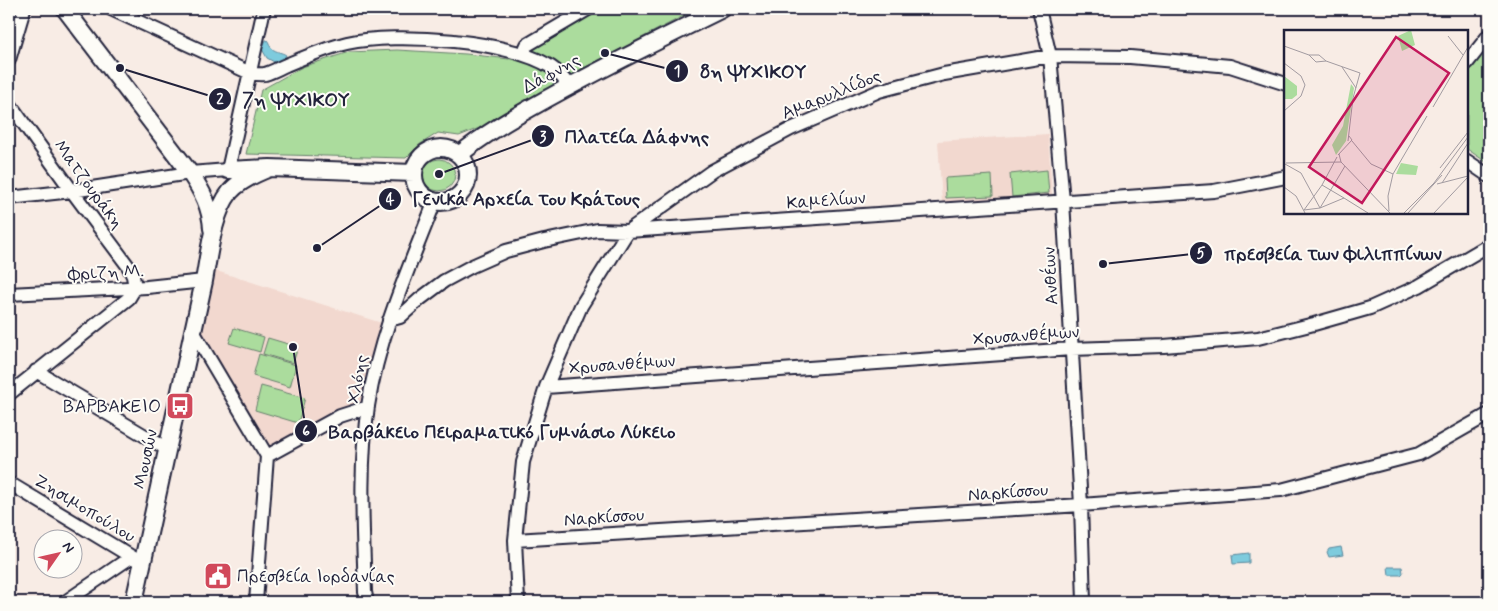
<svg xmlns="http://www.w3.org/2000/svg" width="1498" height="611" font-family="Mynerve,sans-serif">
<rect width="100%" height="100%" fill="#f8ece5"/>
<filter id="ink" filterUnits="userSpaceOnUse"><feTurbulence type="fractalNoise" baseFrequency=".02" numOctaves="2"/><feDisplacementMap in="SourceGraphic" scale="10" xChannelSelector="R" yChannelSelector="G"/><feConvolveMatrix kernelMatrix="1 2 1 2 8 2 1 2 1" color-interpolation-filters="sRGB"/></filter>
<g filter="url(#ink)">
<path fill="#f2d8cf" d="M1048,134l4,61 -110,8 -4,-62z
M207,268l181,57 -20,80 -100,49 -73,-124z"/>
<path fill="#abdc9d" stroke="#667f6c" d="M598,9h99l-121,63 -94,55 -23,9 -21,-3 -19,12 -13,13 -160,-4 15,-64 41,-23 47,-15 48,-2 69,4 43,5z
M1489,42v122l-22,-15v-79z
M423 175a16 16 0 1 1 32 0a16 16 0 1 1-32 0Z
M1047,170l2,23 -37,4 -2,-23z
M992,175l1,21 -47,2 -1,-20z
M234,328l30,9 -4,15 -31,-9z
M268,338l30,9 -5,16 -30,-9z
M259,354l37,11 -6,22 -37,-11z
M261,386l44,12 -7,25 -43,-13z"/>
<path fill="#7ecbdd" stroke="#59879c" d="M266,40h1c2,2 2,4 3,6 3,6 12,6 16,9l-3,5 -7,3 -9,-5 -5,-9z
M1341,547l2,8 -14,2 -2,-5 2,-3z
M1249,553v10l-16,1 -1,-9z
M1388,567h14l1,6 -2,2h-12z"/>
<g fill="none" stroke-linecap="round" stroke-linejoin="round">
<defs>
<path id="minor" d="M111,9l139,64c5,1 10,2 15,1 7,-2 14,-6 21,-9 19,-8 40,-17 61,-22 49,-11 162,-3 204,24 8,5 13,12 18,19
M1039,9l11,47 13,145 18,304 3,97
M523,54l4,-9 61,-36
M9,60l15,-51
M1467,63l22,-28
M9,103l63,88 56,75 5,10 2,12
M1467,161l22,15
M9,198l63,-7 118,-18 38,-3 36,-161
M9,294l138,-7 57,-6
M389,320l11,-3 20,-18 24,-18 28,-15 34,-15 38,-10 53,-11 31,1 586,-40 72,-14
M193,331l74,125 -11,146
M36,371l131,78
M546,387l525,-38 93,-3 94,-8 56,-14 56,-16 49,-22 70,-41
M9,394l120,-96 6,-10
M267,456l73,-40 28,-9
M9,483l133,80
M515,540l566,-35 200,-15 138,-36 70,-40
M65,602l66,-45
M367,602l-2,-10c-2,-62 -6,-125 3,-186 11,-72 41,-138 67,-205
M518,602l-3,-62 8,-78 23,-75 35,-81 47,-75 84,-60 79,-42 88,-38 65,-17 106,-18 80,1 100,9 56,18"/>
<path id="major" d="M65,9l125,164c12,18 21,34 22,56
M414 175a27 27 0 1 1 54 0a27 27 0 1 1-54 0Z
M459,155c29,-24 61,-41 93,-59 56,-31 113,-59 170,-87
M228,170l42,-2 144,5
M134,602l70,-321c5,-27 9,-68 26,-89 10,-12 27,-19 40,-24"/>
</defs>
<use href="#minor" stroke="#22223b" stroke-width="16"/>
<use href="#major" stroke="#22223b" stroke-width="20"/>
<use href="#minor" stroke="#fdfcf7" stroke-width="12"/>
<use href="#major" stroke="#fdfcf7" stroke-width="16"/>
</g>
</g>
<defs>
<symbol id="bus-square" viewBox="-11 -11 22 22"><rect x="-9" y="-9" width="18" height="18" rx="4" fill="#d1495b" stroke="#fdfcf7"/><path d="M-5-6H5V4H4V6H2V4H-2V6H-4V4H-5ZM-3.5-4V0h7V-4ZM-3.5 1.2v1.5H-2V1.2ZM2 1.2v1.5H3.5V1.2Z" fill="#fff"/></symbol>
<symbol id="civic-square" viewBox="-11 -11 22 22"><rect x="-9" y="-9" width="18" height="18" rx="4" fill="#d1495b" stroke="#fdfcf7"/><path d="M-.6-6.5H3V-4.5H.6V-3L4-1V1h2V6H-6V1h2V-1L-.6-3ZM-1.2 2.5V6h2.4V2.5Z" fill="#fff"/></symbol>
</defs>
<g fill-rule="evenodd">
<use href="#bus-square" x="164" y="390" width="32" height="32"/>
<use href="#civic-square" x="202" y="560" width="32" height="32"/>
</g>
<g text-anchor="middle" stroke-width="4" stroke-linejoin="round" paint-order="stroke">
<g font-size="18" fill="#22223b" stroke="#fdfcf7">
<text transform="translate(551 73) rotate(-29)" y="6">Δάφνης</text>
<text transform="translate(831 94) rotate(-22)" y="6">Αμαρυλλίδος</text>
<text transform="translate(89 184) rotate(54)" y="6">Ματζουράκη</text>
<text transform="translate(826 200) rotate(-4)" y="6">Καμελίων</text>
<text transform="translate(106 272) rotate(-3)" y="6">Φριζη Μ.</text>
<text transform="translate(1050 276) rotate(-93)" y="6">Ανθέων</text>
<text transform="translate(1026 335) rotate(-4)" y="6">Χρυσανθέμων</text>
<text transform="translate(622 364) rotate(-4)" y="6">Χρυσανθέμων</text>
<text transform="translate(357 379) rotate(-79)" y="6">Χλόης</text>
<text transform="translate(145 459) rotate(-78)" y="6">Μουσών</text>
<text transform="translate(1008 492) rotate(-4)" y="6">Ναρκίσσου</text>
<text transform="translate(85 508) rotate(31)" y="6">Ζησιμοπούλου</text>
<text transform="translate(604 517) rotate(-4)" y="6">Ναρκίσσου</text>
</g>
<g font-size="18" fill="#22223b" stroke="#fdfcf7" text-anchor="end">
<text x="161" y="412">ΒΑΡΒΑΚΕΙΟ</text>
<text x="237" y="582" text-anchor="start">Πρεσβεία Ιορδανίας</text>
</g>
</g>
<g transform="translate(1284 30)">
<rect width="184" height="184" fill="#f8ece5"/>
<path d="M127,0l4,15 -13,6 -4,-15zM0,46l13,10v9l-5,4h-8zM67,54l3,4 -8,53 -10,14 -4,-10 11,-19zM117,133l17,3 -2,9 -20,-1z" fill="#abdc9d"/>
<path fill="none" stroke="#a29ba1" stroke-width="1" d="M164,6l15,19M0,16l25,9h10l7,6 34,12 -7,25 -5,43M25,25l7,7 10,-1M0,33l17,13 4,9 -4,11 -17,15M58,37l14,21M149,77l35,-60M68,111l19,23 22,10M55,124l2,8 49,51M54,125l14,-15 -3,-4M2,133l55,-1M1,134l16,9 19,35 24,-10 24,15M156,138l28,-36M158,153l26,-40M153,154l31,-8M38,155l22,13M0,157l12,9 9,17M20,180l16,-2 25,-42M20,180l18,-25 15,-28M105,181l-1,-15 5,-22 34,-58M120,183l30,-30 34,-46M124,183l34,-38M150,183l34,-36"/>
<path fill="#c2185b" fill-opacity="0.15" stroke="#c2185b" stroke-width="2.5" d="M112,7l53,36 -87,130 -53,-36z"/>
<rect width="184" height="184" fill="none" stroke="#22223b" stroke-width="2.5"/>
</g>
<path fill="none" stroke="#22223b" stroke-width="2" d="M605 53L677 71M120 68L220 99M439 174L543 136M317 248L390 199M1103 264L1201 253M293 347L306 431"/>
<g fill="#22223b" stroke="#fdfcf7" stroke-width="2">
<circle cx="605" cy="53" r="5"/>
<circle cx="120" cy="68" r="5"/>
<circle cx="439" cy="174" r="5"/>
<circle cx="317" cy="248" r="5"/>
<circle cx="1103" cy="264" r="5"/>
<circle cx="293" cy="347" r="5"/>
<circle cx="677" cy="71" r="12"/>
<circle cx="220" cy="99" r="12"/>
<circle cx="543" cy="136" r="12"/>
<circle cx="390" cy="199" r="12"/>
<circle cx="1201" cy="253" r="12"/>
<circle cx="306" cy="431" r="12"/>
</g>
<g font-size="15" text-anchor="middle" font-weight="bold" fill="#fff">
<text x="677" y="76">1</text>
<text x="220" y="104">2</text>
<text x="543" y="142">3</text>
<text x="390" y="204">4</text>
<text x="1201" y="258">5</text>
<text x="306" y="436">6</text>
</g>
<g font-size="19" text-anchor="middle" font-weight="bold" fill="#22223b" stroke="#fdfcf7" stroke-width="4" stroke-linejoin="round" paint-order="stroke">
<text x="753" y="78">8η ΨΥΧΙΚΟΥ</text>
<text x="296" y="106">7η ΨΥΧΙΚΟΥ</text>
<text x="637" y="143">Πλατεία Δάφνης</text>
<text x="526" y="205">Γενικά Αρχεία του Κράτους</text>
<text x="1333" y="260">πρεσβεία των Φιλιππίνων</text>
<text x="502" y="438">Βαρβάκειο Πειραματικό Γυμνάσιο Λύκειο</text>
</g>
<rect width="1498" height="611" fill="none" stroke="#fdfcf7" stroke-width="30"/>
<rect x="15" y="15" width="1468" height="581" fill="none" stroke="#22223b" stroke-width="2" filter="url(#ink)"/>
<g transform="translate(58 554) rotate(56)"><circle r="24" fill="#fdfcf7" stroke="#a5a5ac"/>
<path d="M0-4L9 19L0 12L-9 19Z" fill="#d1495b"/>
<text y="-8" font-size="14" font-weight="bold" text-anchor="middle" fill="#22223b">N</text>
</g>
</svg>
